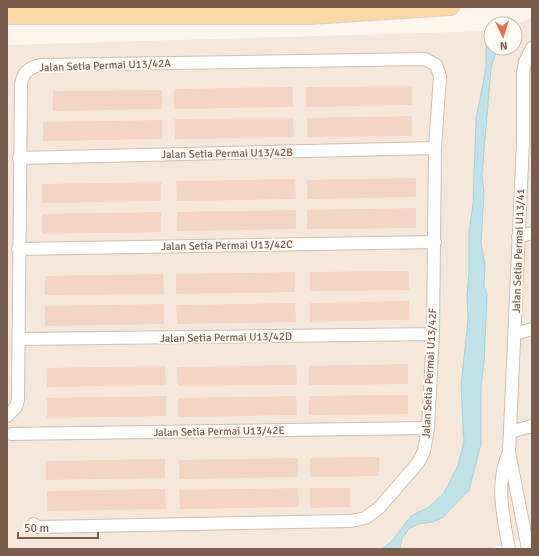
<svg xmlns="http://www.w3.org/2000/svg" width="539" height="556" font-family="Signika,sans-serif">
<rect width="100%" height="100%" fill="#fdf6ec"/>
<path fill="#f5e8da" d="M532,18v518l-43,13h-482v-504l484,-14v17h24v-24h-1z"/>
<path fill="#bfe3e8" stroke="#a5d3da" d="M491,38v10h6l-6,20 -9,107 2,17 -3,51 4,21 -1,22 3,9 -3,67 -3,24v58l-12,46 -27,28 -10,4 -14,2 -9,5 -7,9 -2,11h-18l10,-8 19,-25 18,-9 15,-14 14,-28 6,-23 -3,-56 7,-66 -1,-25 2,-22v-41l4,-28 3,-85 10,-51v-27z"/>
<path fill="#f3d5c3" d="M412,86v19l-106,2v-20z
M293,87v20l-119,2v-20z
M162,90v19l-109,2v-20z
M412,116v20l-105,1v-19z
M293,118l1,19 -119,2 -1,-20z
M162,120v19l-119,2v-19z
M416,178v19l-109,2v-19z
M295,179l1,20 -119,2 -1,-20z
M161,182v19l-119,2v-19z
M416,208v20l-109,1v-19z
M296,210v19l-119,2v-19z
M161,212v20l-119,2v-20z
M409,271v19l-99,1v-19z
M295,272v20l-119,2v-20z
M163,274l1,20 -119,1v-19z
M409,301l1,19 -100,2v-19z
M295,303l1,19 -119,2 -1,-19z
M164,304v20l-119,2v-20z
M408,364v20l-99,1v-19z
M296,365l1,20 -119,1 -1,-19z
M165,366l1,19 -119,2 -1,-19z
M408,395v19l-99,1v-19z
M166,396v20l-119,2v-20z
M296,396l1,19 -119,2v-19z
M379,457v19l-69,1v-19z
M298,458v19l-119,2v-19z
M165,459v19l-119,2v-19z
M298,488l1,19 -119,2 -1,-19z
M310,488h40v19l-40,1z
M165,489l1,20 -119,2v-20z"/>
<g fill="none" stroke-linecap="round" stroke-linejoin="round">
<defs>
<path id="minor" d="M19,158l416,-10
M518,237l14,-4
M18,249l417,-7
M515,334l17,-5
M19,339l414,-5
M7,416l9,-9 2,-7 3,-316c2,-11 7,-16 19,-19l385,-6 11,6 4,11 -5,72 -2,186 -5,94 -4,23 -6,12 -39,45 -14,10 -14,3 -313,6 -5,-3
M510,432l22,-6
M11,434l417,-6
M509,549c-6,-32 -14,-67 0,-97
M528,549l-19,-97 14,-310v-69l2,-11 7,-14"/>
<path id="major" d="M7,16h303l141,-9"/>
</defs>
<use href="#minor" stroke="#d1beb0" stroke-width="14"/>
<use href="#major" stroke="#dad1cd" stroke-width="18"/>
<use href="#minor" stroke="#fff" stroke-width="12"/>
<use href="#major" stroke="#fbd9a5" stroke-width="16"/>
</g>
<g text-anchor="middle" stroke-width="4" stroke-linejoin="round" paint-order="stroke">
<g font-size="11" fill="#7a5c4d" stroke="#fffaf3">
<text transform="translate(105 65) rotate(-2)" y="4">Jalan Setia Permai U13/42A</text>
<text transform="translate(227 153) rotate(-1)" y="4">Jalan Setia Permai U13/42B</text>
<text transform="translate(227 245) rotate(-1)" y="4">Jalan Setia Permai U13/42C</text>
<text transform="translate(518 251) rotate(-88)" y="4">Jalan Setia Permai U13/41</text>
<text transform="translate(226 337) rotate(-1)" y="4">Jalan Setia Permai U13/42D</text>
<text transform="translate(429 373) rotate(-87)" y="4">Jalan Setia Permai U13/42F</text>
<text transform="translate(219 431) rotate(-1)" y="4">Jalan Setia Permai U13/42E</text>
</g>
</g>
<rect width="539" height="556" fill="none" stroke="#7a5c4d" stroke-width="16"/>
<g transform="translate(503 36) rotate(176)"><circle r="19" fill="#fffaf3" stroke="#cabbb1"/>
<path d="M0-3L7 15L0 10L-7 15Z" fill="#e76f51"/>
<text y="-6" font-size="11" font-weight="bold" text-anchor="middle" fill="#7a5c4d">N</text>
</g>
<path d="M18 532v6h80v-6" fill="none" stroke="#7a5c4d" stroke-width="2"/>
<text x="24" y="532" font-size="12" fill="#7a5c4d" stroke="#fffaf3" stroke-width="3" paint-order="stroke">50 m</text>
</svg>
